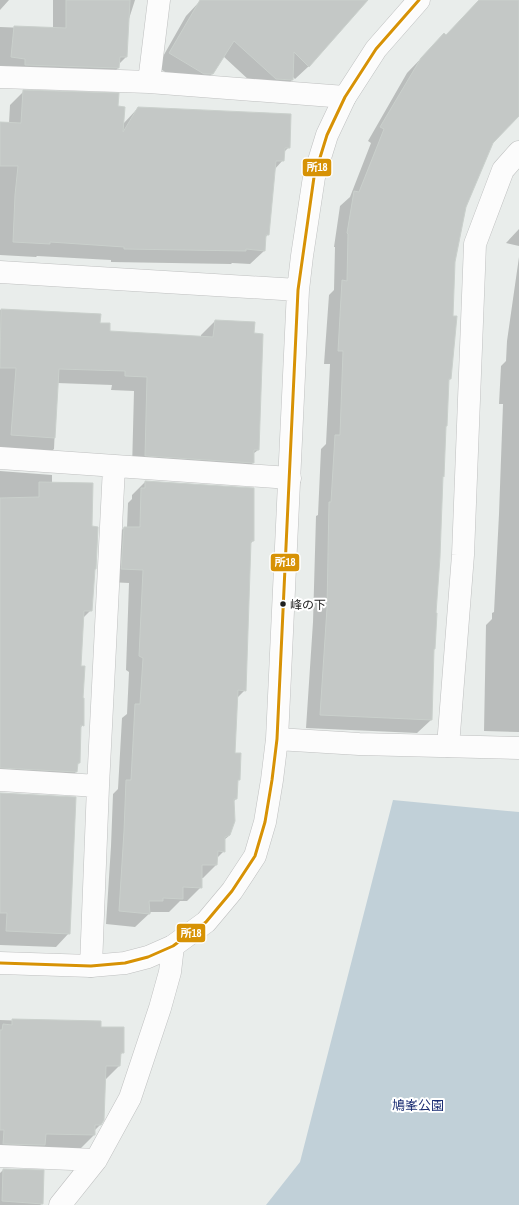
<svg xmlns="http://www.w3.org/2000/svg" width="519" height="1205" font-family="'Archivo Narrow','Noto Sans JP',sans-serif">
<rect width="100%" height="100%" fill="#e9edeb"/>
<path fill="#c1d0d8" d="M393,800l126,12v393h-253l34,-43z"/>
<path fill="#0003" d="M0,0h9l-9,10z
M53,0h82l-7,22 -2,35 -7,7 -1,4 -13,14 -105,-11v-44l53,2z
M201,0h166l-58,66 -14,13 -3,-3v4l-14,14 -16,-2 -39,-36 -11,18 -14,14 -8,-1 -33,-20 29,-51z
M479,0h40v115l-27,28 -27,63 -11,56 -4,117 -2,2 -3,46 -2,49 -1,1 -9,173 -2,70 -14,13 -111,-5 7,-106 3,-106 2,-1 3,-66 5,-5 4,-80h-6l5,-69 5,-5 1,-43h-1l6,-41 10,-9 21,-54 -3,-2 39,-68 24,-25 15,-12z
M24,91l93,16 6,17 15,-16 151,39 -5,5 -1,8 -9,10 -6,64 -3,4 -1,13 -14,13 -18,-1 -1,1 -120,-2v-2l-74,-4 -1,1 -36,-2v-133l9,1 1,-18z
M519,229v17l-13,-3z
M519,257v475l-35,-1 2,-106 6,-6v-6l2,-1 5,-98 4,-110h-4l2,-38 5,-5 1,-20z
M0,310l100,4 -1,10 10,8 92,5v-2l14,-14 38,13 5,116 -5,4v9l-13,13 -108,-7 2,-78 -23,-1 1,-5 -55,-2 -3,66 -14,13 -40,-2z
M0,471l52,4v8l39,44 2,43 -2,40 -8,8 -3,49 3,58 -3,3 -1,35 -2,2 -1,7 -13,13 -63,-3z
M145,482l108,59 -3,3 -5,146 -9,9 -2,55 5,25 -2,2 -1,18 -3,3 -3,33 -6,5v11l-8,8v6l-13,13h-2v9l-14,14h-7l-11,11h-18l-16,15 -29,-3 5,-78 2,-52 5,-5 4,-71 5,-4 2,-42 -3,-2 3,-87 -21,-1 2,-41 14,-13h3l1,-25 4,-4v-4z
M0,794l69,139 -13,14 -56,-2z
M0,1020l58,2 42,6 23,24 -3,3 -1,11 -13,13h-2l-4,46 -6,6v4l-14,14 -80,8z
M3,1170l39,34 -2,1h-40v-32z"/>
<path fill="#c4c8c6" stroke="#cad0cc" d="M66,0h64l-3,57h-7l-1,11 -94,-3v-6l-14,-2 3,-31 52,2z
M200,0h168l-59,67 -15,-15 -1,28 -17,-1 -42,-38 -21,33h-9l-35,-21z
M479,0h40v116l-26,27 -27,64 -11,55 -2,54h4l-6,63h-2l-2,47h-1l-2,51 -1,-1 -3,81 -4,56h1l-2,36h-1l-2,71 -112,-5 7,-107 2,-106h2l4,-67h5l3,-84h-5l4,-71 5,1 1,-47 -1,-1 7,-42 5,1 25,-63 -4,-2 41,-69 23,-25 2,2z
M23,90l96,3 -1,13 7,1 -2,25 15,-25 153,7 -1,34h-5l-1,13h-8l-7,74h-3l-1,16 -19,-2v2l-122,-2v-2l-74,-5v2l-37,-2 2,-47 3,-29h-18v-44l21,1z
M1,309l100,5 -1,9h10v8l103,6 2,-17 40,2 -1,11 9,1 -4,116h-5v13l-109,-7 2,-79 -22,-1v-5l-66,-2 -4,69 -44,-3 5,-67h-16z
M145,481l109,7v53h-3l-5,150 -8,-1 -3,63h6l-1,27h-2l-1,19h-3l1,22 -5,14 -5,2v15l-7,-1 -1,14h-15v23l-19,-1v12l-20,-1v3h-14l1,13 -31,-3 5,-80 2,-51h5l4,-76h5l3,-46 -4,-2 4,-86 -22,-1 3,-42h16l1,-39h4z
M39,482l54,1 -1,43 6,1 -2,42h-1l-3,42h-8l-3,55h4l-2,32h1v28l-3,-1 -1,38h-2l-1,9 -77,-4v-270l39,-1z
M0,793l76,4 -6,137 -64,-3 1,-18h-7z
M12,1019l89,2v6h23v26h-3l-1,13h-14l-2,54 -3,5h-6v10l-49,-1 -1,11 -42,-1 1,-14h-4v-100h2l1,-6 9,1z
M3,1169l41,1 -1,34 -41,-3z"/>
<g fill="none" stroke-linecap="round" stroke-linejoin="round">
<defs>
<path id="minor" d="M0,77l149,5 196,15
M149,82l10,-82
M0,458l290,20
M448,746l15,-191 12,-311 28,-74 16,-18
M0,780l98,6
M91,966l7,-180 16,-319
M0,1156l96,4
M60,1205l36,-45 34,-62 30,-90 10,-36 3,-26"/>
<path id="tertiary" d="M0,272l298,18
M277,739l82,5 160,4
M0,963l91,3 34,-3 23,-6 25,-11 33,-24 26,-31 23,-35 10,-34 7,-42 5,-41 21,-449 4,-34 12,-79 13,-42 18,-38 31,-48 43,-49"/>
</defs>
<use href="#minor" stroke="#bfc0c0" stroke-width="23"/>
<use href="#tertiary" stroke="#bfc0c0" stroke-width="23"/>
<use href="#minor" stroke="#fcfcfc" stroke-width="22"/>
<use href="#tertiary" stroke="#fcfcfc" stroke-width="22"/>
<defs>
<path id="bus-1" d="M0,963l91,3 34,-3 23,-6 25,-11 33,-24 26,-31 23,-35 10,-34 7,-42 5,-41 21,-449 16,-113 13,-42 18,-38 31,-48 43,-49"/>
</defs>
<use href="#bus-1" stroke="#fff" stroke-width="6"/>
<use href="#bus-1" stroke="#d79205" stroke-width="3"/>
</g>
<circle fill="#1f1f1f" stroke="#fff" stroke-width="1.5" cx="283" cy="604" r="3.5"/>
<g text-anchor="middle" stroke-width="4" stroke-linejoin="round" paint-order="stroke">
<g font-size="12" fill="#1f1f1f" stroke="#fff" text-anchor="start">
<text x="290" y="609">峰の下</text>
</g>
<g font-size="13" fill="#192b72" stroke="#fff">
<text x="418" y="1110">鳩峯公園</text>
</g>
</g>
<g stroke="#fff" stroke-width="1.5">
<rect x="302" y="158" width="30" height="19" rx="4" fill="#d79205"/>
<rect x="270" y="553" width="30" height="19" rx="4" fill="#d79205"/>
<rect x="176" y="923" width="30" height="20" rx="4" fill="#d79205"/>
</g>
<g font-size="11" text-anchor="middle" font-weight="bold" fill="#fff">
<text x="317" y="171">所18</text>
<text x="285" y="566">所18</text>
<text x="191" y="937">所18</text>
</g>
</svg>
